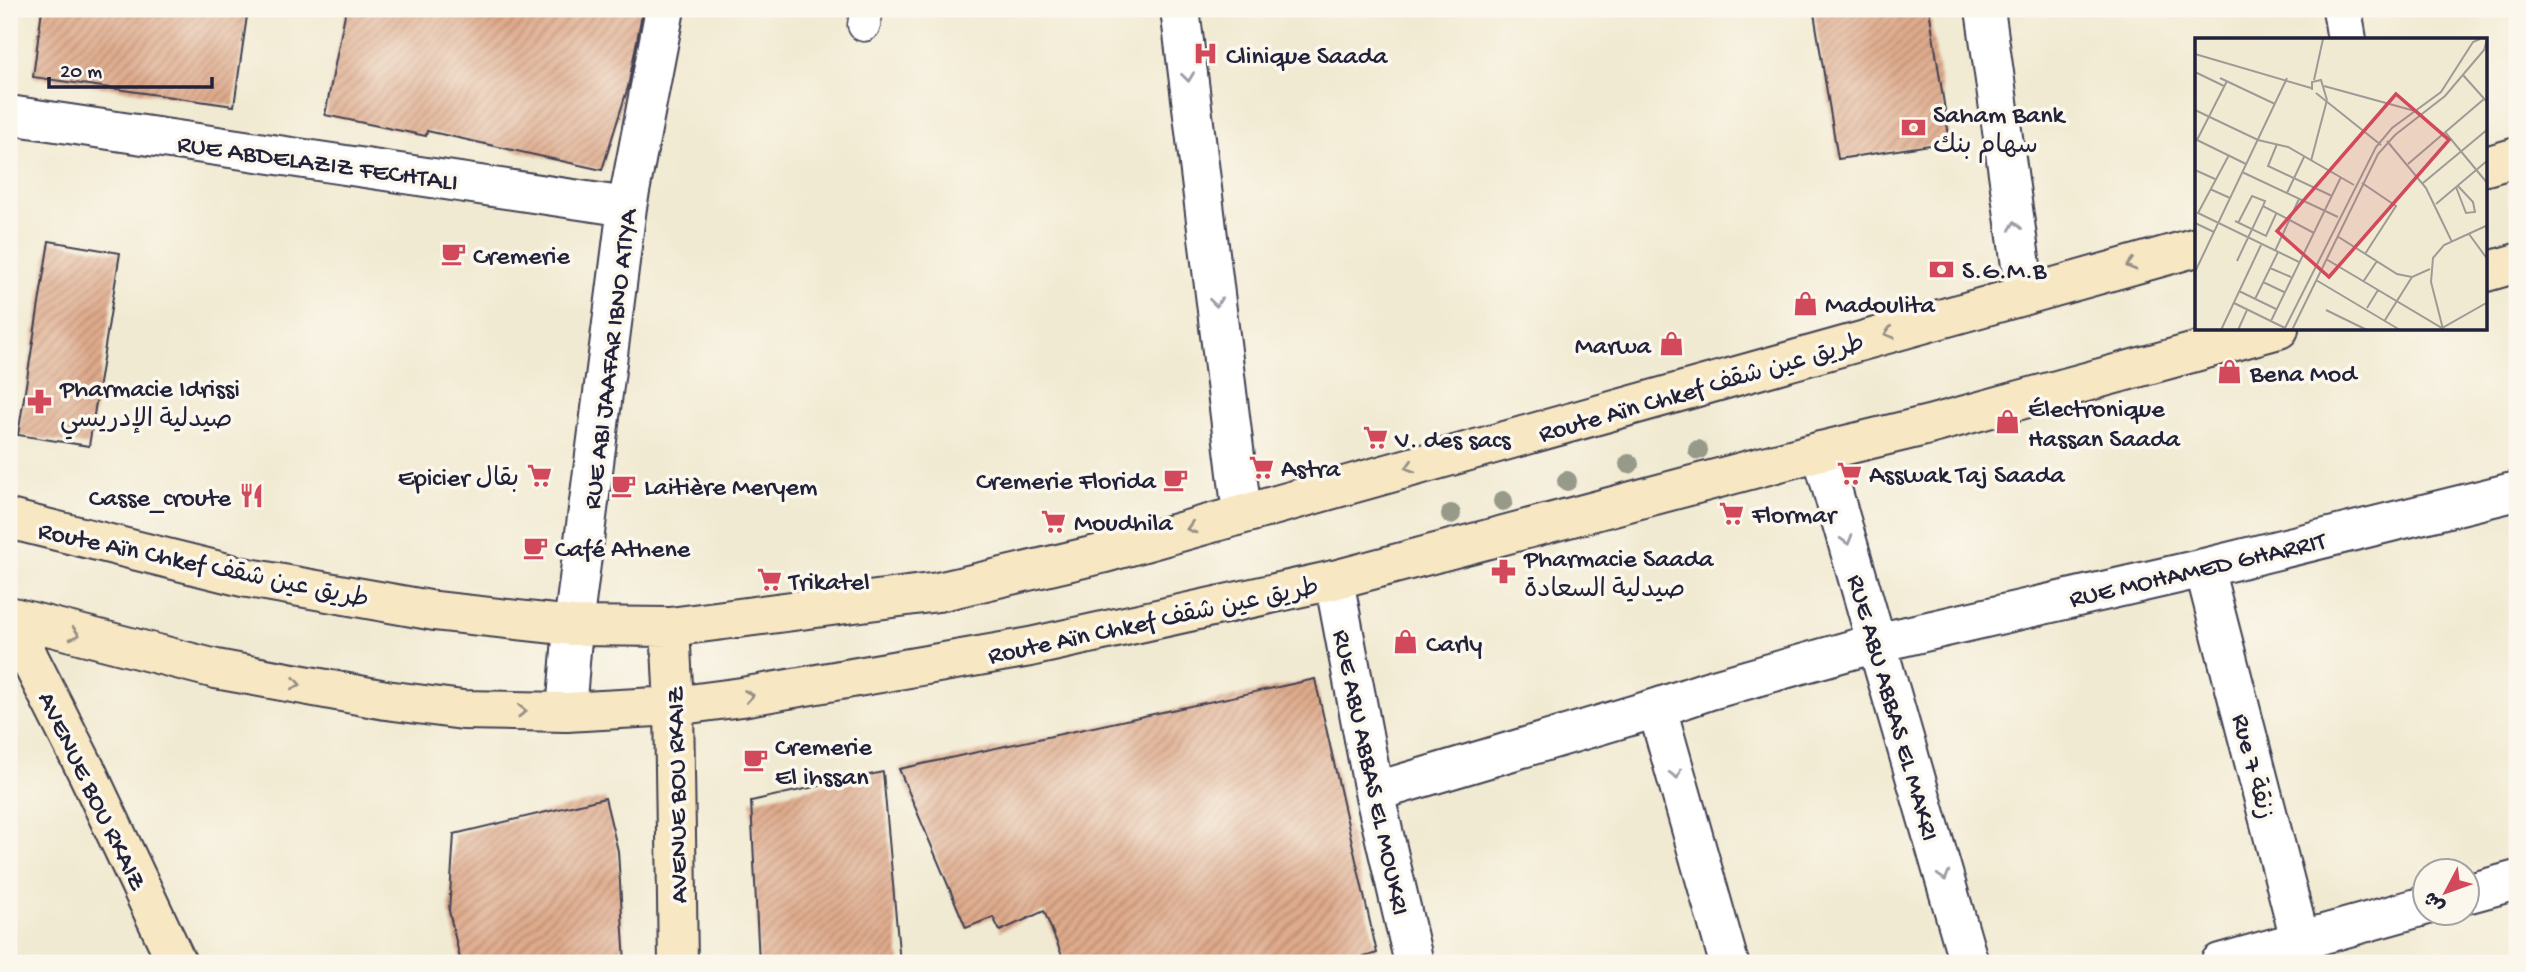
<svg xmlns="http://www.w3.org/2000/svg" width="2526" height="972" font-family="'Gochi Hand','Playpen Sans Arabic',sans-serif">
<defs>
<pattern id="building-hatch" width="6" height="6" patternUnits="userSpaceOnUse" patternTransform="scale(1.75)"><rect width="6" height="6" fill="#dfaa8b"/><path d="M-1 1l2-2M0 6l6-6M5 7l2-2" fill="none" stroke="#b48a73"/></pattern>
</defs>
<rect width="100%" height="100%" fill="#fbf7ec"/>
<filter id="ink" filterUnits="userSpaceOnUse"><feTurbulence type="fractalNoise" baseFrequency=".0143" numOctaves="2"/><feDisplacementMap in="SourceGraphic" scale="14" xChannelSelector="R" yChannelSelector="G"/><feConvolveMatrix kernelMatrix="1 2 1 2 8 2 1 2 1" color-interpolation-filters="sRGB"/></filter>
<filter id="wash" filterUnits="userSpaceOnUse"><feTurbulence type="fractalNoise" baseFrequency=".00686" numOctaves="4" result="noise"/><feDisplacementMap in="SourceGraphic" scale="28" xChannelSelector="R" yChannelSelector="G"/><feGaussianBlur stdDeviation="1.57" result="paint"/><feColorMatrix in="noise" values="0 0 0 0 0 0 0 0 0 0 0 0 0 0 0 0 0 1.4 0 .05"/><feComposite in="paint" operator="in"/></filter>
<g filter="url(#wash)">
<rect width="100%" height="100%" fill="#f1ead2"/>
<g id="blocks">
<path fill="url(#building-hatch)" d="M42,9h206l-14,97 -201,-29z
M346,9h297l-15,78 -26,83 -175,-39 -1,5 -101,-21z
M1843,9h86l21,133 -112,17 -24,-146z
M49,241l71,12 -31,193 -71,-11z
M1315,679l62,274 -32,10h-280l-21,-52 -44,20 -7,-14 -27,11 -67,-159z
M883,772l17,191h-141l-8,-162z
M605,798l13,53 7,112h-164l-12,-52 5,-77z"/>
</g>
</g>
<g filter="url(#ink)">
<use href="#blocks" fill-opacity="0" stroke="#414052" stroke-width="2"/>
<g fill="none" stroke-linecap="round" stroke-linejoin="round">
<defs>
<path id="lane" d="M864,25l3,-16"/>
<path id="street" d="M1180,9l62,505
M1985,9l40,285
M2342,9l5,31
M9,115l618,92
M1821,451l148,512
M2204,568l102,395
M1334,580l40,212 40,171
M1657,708l72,255
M566,712l7,-86 54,-419 38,-198
M1374,792l283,-84 50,-17 169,-48 328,-75 313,-77
M2466,894l51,-14
M2220,963l204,-57"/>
<path id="secondary" d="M2486,166l31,-9
M2486,272l31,-9
M9,519l234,58 192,34 138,15 97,1 268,-35 167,-39 1092,-306
M9,616l207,53 170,31 77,10 103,2 108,-6 68,-9 288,-50 304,-67 487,-129 108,-26 350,-96
M9,618l79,156 89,189
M670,627l4,79 4,257"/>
</defs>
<use href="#lane" stroke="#414052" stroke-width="35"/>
<use href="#street" stroke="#414052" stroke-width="42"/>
<use href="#secondary" stroke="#414052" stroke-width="42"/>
<use href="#lane" stroke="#fff" stroke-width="32"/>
<use href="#street" stroke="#fff" stroke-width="38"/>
<use href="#secondary" stroke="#f7e8c3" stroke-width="38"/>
</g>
<g fill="#979989">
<circle cx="1698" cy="450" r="10"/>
<circle cx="1629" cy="464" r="10"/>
<circle cx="1567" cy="481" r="10"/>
<circle cx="1503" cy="501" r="10"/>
<circle cx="1451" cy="514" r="10"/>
</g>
<defs><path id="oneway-chevron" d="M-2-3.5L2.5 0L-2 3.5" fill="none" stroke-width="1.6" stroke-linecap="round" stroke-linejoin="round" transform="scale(1.75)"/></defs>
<g stroke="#9c9ca7">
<use href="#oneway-chevron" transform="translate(1188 77) rotate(83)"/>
<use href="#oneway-chevron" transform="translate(2015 226) rotate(-98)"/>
<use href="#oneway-chevron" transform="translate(1216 302) rotate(83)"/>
<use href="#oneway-chevron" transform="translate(1847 540) rotate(74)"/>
<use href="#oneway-chevron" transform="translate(1676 774) rotate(74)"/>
<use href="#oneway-chevron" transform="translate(1944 876) rotate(74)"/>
</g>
<g stroke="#978f86">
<use href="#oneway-chevron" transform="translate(2131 265) rotate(165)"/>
<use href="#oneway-chevron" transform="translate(1889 333) rotate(164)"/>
<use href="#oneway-chevron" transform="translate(1410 467) rotate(164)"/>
<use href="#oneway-chevron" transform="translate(1191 528) rotate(164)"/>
<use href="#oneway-chevron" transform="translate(75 634) rotate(15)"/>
<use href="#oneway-chevron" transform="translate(296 684) rotate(11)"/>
<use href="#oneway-chevron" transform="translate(749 696) rotate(-9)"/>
<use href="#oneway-chevron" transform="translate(522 711) rotate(1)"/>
</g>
</g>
<defs>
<symbol id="hospital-bare" viewBox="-9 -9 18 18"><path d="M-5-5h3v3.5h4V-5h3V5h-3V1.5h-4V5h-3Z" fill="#d1495b" stroke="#fbf7ec" stroke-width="2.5" paint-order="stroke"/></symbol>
<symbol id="bank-bare" viewBox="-9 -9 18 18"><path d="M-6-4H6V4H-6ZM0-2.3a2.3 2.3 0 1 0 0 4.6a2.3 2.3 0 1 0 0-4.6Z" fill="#d1495b" stroke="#fbf7ec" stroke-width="2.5" paint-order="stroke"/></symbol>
<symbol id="cafe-bare" viewBox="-9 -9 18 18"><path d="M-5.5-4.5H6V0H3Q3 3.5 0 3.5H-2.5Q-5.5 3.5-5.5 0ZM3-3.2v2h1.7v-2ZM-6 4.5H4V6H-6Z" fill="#d1495b" stroke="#fbf7ec" stroke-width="2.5" paint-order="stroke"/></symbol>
<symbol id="shop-bare" viewBox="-9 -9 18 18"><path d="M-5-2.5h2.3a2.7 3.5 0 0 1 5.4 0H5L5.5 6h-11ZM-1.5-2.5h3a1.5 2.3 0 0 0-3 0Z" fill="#d1495b" stroke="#fbf7ec" stroke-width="2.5" paint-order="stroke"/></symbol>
<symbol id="pharmacy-bare" viewBox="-9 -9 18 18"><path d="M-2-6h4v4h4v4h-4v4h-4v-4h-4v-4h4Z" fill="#d1495b" stroke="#fbf7ec" stroke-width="2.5" paint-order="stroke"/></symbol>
<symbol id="supermarket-bare" viewBox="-9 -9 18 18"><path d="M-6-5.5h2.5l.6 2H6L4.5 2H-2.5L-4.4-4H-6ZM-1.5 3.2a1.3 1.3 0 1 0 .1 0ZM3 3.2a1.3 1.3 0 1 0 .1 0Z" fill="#d1495b" stroke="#fbf7ec" stroke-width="2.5" paint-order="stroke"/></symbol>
<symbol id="restaurant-bare" viewBox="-9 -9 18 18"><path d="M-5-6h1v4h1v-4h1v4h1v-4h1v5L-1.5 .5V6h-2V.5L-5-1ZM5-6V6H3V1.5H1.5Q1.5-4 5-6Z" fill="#d1495b" stroke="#fbf7ec" stroke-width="2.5" paint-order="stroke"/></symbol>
</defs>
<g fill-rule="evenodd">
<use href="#hospital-bare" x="1188" y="36" width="35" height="35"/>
<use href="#bank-bare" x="1896" y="110" width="35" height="35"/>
<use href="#cafe-bare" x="436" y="236" width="35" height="35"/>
<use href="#bank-bare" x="1924" y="252" width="35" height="35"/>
<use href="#shop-bare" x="1788" y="286" width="35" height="35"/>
<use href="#shop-bare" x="1654" y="326" width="35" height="35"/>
<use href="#shop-bare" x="2212" y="354" width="35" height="35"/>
<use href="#pharmacy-bare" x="22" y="384" width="35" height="35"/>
<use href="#shop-bare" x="1990" y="404" width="35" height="35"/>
<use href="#supermarket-bare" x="1358" y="420" width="35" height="35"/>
<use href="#supermarket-bare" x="1244" y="450" width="35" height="35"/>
<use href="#supermarket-bare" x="1832" y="456" width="35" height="35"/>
<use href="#supermarket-bare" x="522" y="458" width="35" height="35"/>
<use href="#cafe-bare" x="1158" y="462" width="35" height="35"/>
<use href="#cafe-bare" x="606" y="468" width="35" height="35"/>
<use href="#restaurant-bare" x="234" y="478" width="35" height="35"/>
<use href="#supermarket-bare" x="1714" y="496" width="35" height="35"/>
<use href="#supermarket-bare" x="1036" y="504" width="35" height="35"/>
<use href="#cafe-bare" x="518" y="530" width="35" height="35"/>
<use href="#pharmacy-bare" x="1486" y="554" width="35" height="35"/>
<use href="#supermarket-bare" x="752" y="562" width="35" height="35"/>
<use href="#shop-bare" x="1388" y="624" width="35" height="35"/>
<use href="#cafe-bare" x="738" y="742" width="35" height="35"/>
</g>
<g text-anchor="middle" stroke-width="7" stroke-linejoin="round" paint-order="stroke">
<g font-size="26" fill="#22223b" stroke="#fbf7ec" text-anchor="start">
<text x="1226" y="63">Clinique Saada</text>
<text x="1933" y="122">Saham Bank<tspan x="1933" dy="30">سهام بنك</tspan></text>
<text x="473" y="263">Cremerie</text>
<text x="1962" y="278">S.G.M.B</text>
<text x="1825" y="312">Madoulita</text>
<text x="1651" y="353" text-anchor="end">Marwa</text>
<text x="2250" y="381">Bena Mod</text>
<text x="60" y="396">Pharmacie Idrissi<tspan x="60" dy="30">صيدلية الإدريسي</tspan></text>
<text x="2028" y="416">Électronique<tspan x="2028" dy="30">Hassan Saada</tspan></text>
<text x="1395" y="447">V. des sacs</text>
<text x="1281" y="476">Astra</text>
<text x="1869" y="482">Asswak Taj Saada</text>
<text x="519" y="485" text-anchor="end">Epicier بقال</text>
<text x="1156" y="488" text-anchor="end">Cremerie Florida</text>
<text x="644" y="494">Laitière Meryem</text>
<text x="231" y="505" text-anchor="end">Casse_croute</text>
<text x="1752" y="522">Flormar</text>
<text x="1074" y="530">Moudhila</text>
<text x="555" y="556">Café Athene</text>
<text x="1524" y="566">Pharmacie Saada<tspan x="1524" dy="30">صيدلية السعادة</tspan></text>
<text x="789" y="589">Trikatel</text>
<text x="1426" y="651">Carly</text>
<text x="775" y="754">Cremerie<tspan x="775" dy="30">El ihssan</tspan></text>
</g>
<g font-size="26" fill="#22223b" stroke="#fbf7ec">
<text transform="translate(318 161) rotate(8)" y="9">RUE ABDELAZIZ FECHTALI</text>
<text transform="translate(608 359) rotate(-83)" y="9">RUE ABI JAAFAR IBNO ATIYA</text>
<text transform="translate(1701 386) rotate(-16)" y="9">Route Aïn Chkef طريق عين شقف</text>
<text transform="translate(204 563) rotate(12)" y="9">Route Aïn Chkef طريق عين شقف</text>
<text transform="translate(2197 568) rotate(-13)" y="9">RUE MOHAMED GHARRIT</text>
<text transform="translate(1153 619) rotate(-12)" y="9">Route Aïn Chkef طريق عين شقف</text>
<text transform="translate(1895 707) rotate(74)" y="9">RUE ABU ABBAS EL MAKRI</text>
<text transform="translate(2255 766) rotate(76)" y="9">Rue 7 زنقة</text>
<text transform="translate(1373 772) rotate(78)" y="9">RUE ABU ABBAS EL MOUKRI</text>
<text transform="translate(94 790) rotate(64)" y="9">AVENUE BOU RKAIZ</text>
<text transform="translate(675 795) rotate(-91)" y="9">AVENUE BOU RKAIZ</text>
</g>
</g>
<g transform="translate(2195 38)">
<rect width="292" height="292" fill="#f1ead2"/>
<path fill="none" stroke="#9e9a96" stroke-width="2" d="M0,16l116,34M0,34l29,14M268,37l25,28M25,40l55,26M119,42l9,-41M129,48l91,25M117,52v-8l9,-2 6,20M121,55l65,52M0,72l63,30 30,7 66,38M250,94l43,52M0,101l51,25M2,102l30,-59M192,103l39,47 26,54M82,106l-9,22 64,30M34,117l-31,58 101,49M116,123l16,-61M213,126l76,-65M0,132l20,9M47,134l96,45M167,145l34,23 -31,48M228,145l65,-54M261,149l10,26 9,-1 -2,-10 -15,-16M15,151l20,9M92,155l17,-36M241,166l52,-44M40,183l31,15 10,-22M0,185l19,9M43,185l14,-27 13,5 -2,5M274,196l19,26M142,198l60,38 15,3M80,213l24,-52M131,221l116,69 46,-26M42,223l26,-55 51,27M75,230l21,9M0,234l92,-194M121,242l84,50M68,244l21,10M168,244l14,-21M44,253l37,18M60,261l23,-47M39,265l51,25M172,270l11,-18M131,272l41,20M190,282l27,-43 18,-8M76,283l70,-144M248,291l-12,-47 2,-24 11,-13 44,-20M26,292l40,-85M43,292l9,-20M89,292l92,-183 16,-19 49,-36 32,-50 7,-3M97,292l86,-176 17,-19 50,-39 39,-46 3,-11"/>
<path fill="#d1495b" fill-opacity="0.15" stroke="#d1495b" stroke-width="3.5" d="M201,56l53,46 -120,137 -52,-46z"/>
<rect width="292" height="292" fill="none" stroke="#22223b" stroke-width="3.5"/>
</g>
<rect width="2526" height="972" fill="none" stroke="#fbf7ec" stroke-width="35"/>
<g transform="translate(2446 892) rotate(229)"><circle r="33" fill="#fbf7ec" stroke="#a4a2a5" stroke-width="2"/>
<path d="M0-5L12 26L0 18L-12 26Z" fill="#d1495b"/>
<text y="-10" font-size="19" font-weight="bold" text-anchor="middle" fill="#22223b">ش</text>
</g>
<path d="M49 77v10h163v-10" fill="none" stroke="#22223b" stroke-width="3.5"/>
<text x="60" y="77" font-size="21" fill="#22223b" stroke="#fbf7ec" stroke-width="5" paint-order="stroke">20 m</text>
</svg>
